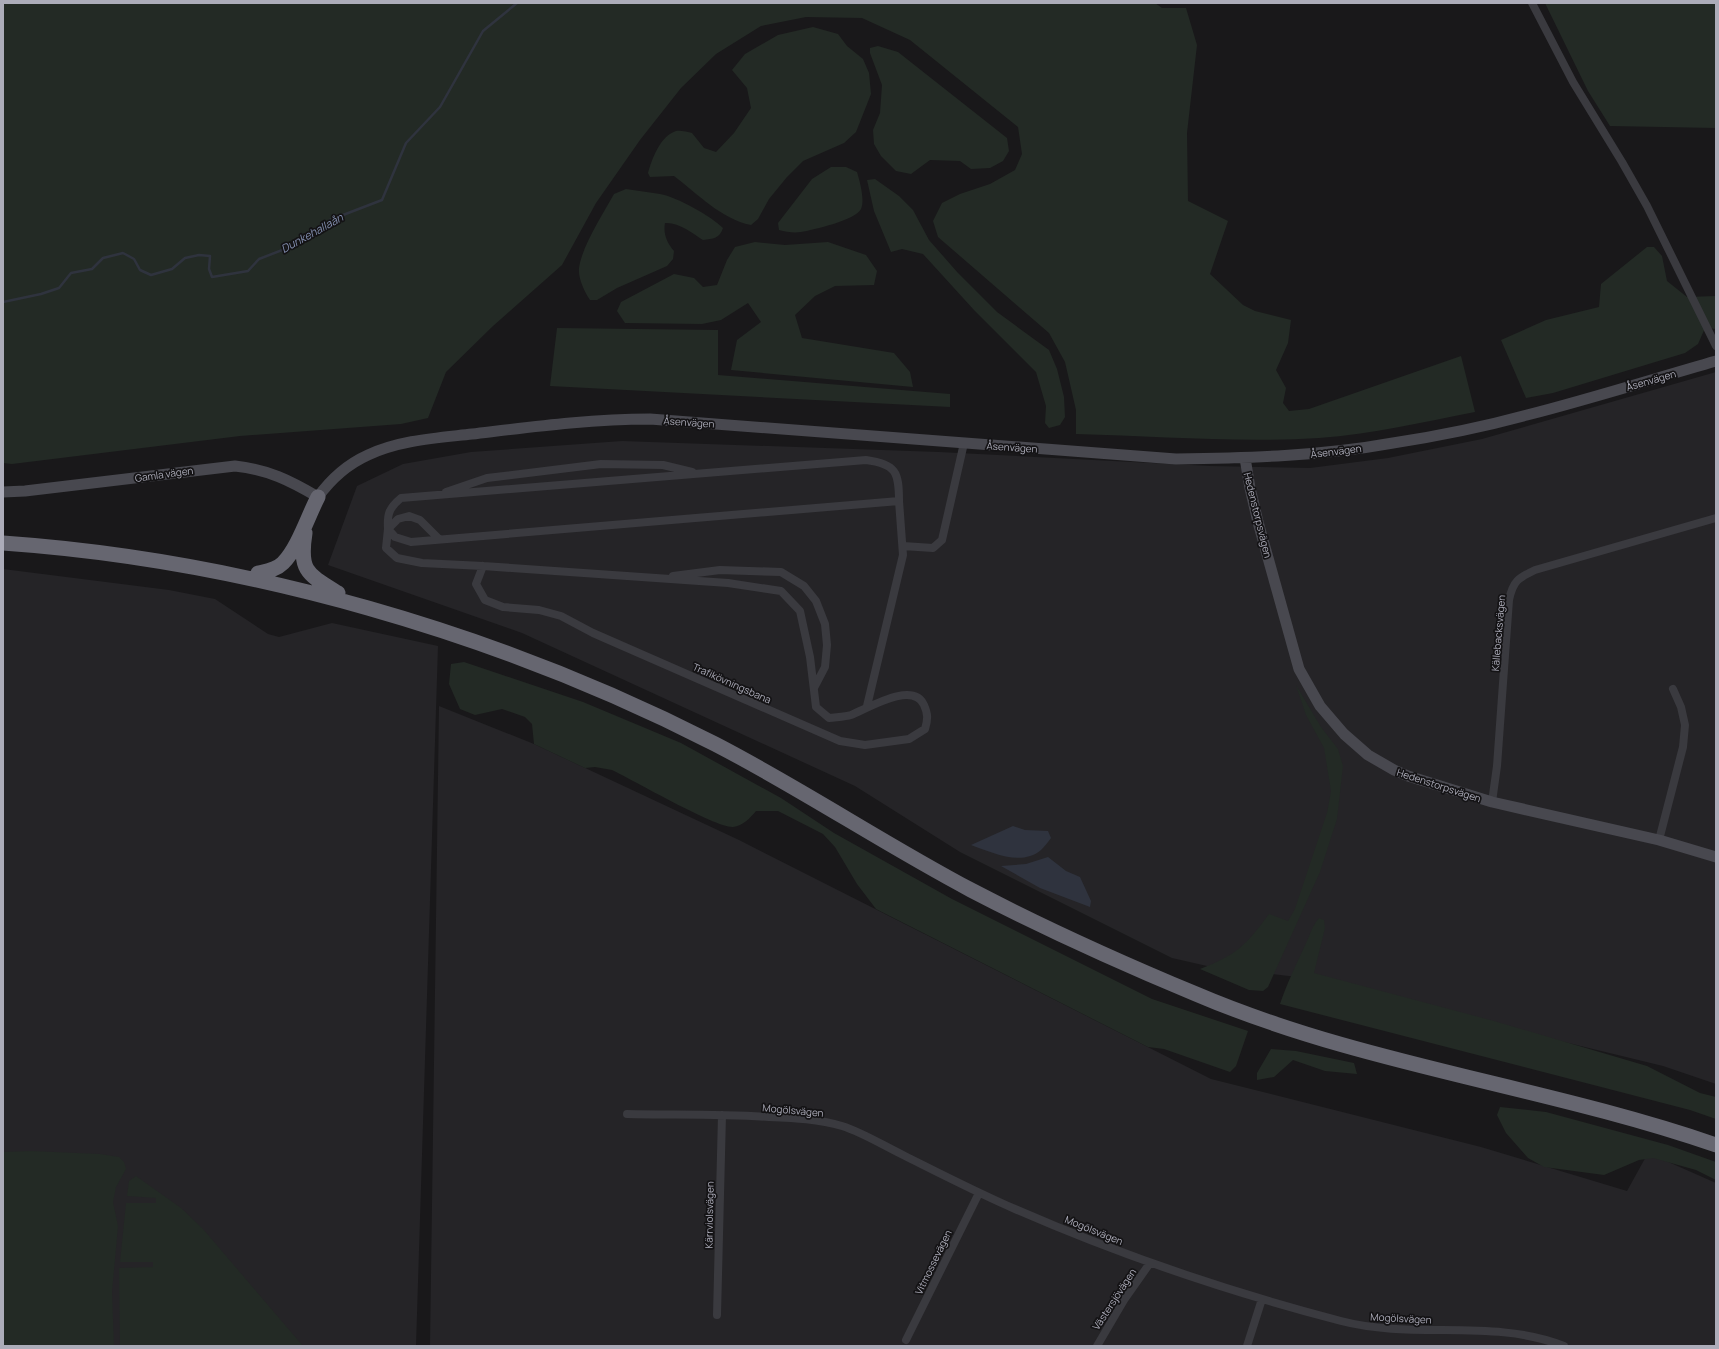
<svg xmlns="http://www.w3.org/2000/svg" width="1719" height="1349" font-family="Manrope,sans-serif">
<rect width="100%" height="100%" fill="#19181a"/>
<path fill="#252427" d="M1716,372v712l-53,-18 -366,-89 -90,-11 -35,-8 -212,-106 -105,-66 -333,-153 -194,-68 29,-79 46,-22 68,-12 151,-11 317,11 271,14 100,2 78,-10 94,-19z
M3,569l166,21 46,9 53,35 11,3 53,-14 106,23 -22,700h-413z
M439,706l95,38 205,96 472,239 270,68 146,44 21,-38 68,30v163h-1286z"/>
<path fill="#232a25" d="M3,3h1152l7,5h24l11,37 -10,88 1,68 40,20 -18,53 33,31 12,6 36,9 -3,23 -12,27 10,18 -3,15 6,8 20,-2 152,-53 14,56c-51,10 -103,22 -156,26 -81,5 -162,-2 -243,-4v-24l-11,-48 -16,-29 -111,-96 -5,-16 9,-18 18,-9 30,-10 25,-14 7,-16 -4,-27 -108,-87 -48,-22 -56,-1 -45,9 -45,28 -35,34 -41,52 -44,63 -34,62 -69,61 -47,46 -18,46 -27,6 -161,12 -228,28 -9,-1z
M1545,3h171v125l-106,-2 -22,-35z
M813,27l25,7 9,12 16,13 6,14 2,21 -15,38 -12,11 -41,18 -16,16 -18,22 -11,20 -7,6c-30,-6 -53,-31 -77,-49l-24,1 -2,-4c4,-14 12,-37 28,-42 4,-1 12,1 16,2l12,15 12,4 18,-19 17,-25 -4,-20 -15,-18 13,-16 33,-19z
M878,46l20,6 109,86 2,13 -6,10 -13,7 -19,1 -11,-8 -30,-1 -19,14 -15,-3 -15,-15 -7,-12 -1,-14 7,-17 2,-28 -12,-32v-5z
M831,167h15l11,5c3,10 8,28 4,37 -5,11 -48,21 -60,23 -7,1 -15,0 -22,-2l-1,-7 34,-44z
M875,179l24,17 14,14 16,30 29,33 39,39 52,38 8,19 7,28 1,20 -5,8 -11,3 -4,-5 1,-17 -10,-34 -62,-62 -51,-56 -21,-5 -11,3 -17,-41 -7,-31z
M626,189c11,2 23,3 34,5 17,3 51,22 63,34 -3,10 -10,11 -20,12 -11,-7 -24,-18 -38,-17 -2,11 2,20 9,28l-1,8 -6,7 -50,22 -20,12h-7c-6,-9 -12,-22 -11,-32 3,-22 24,-54 35,-74z
M755,242l30,3 43,-3 38,13 11,16 -3,14 -39,1 -20,10 -20,19 7,23 92,15 16,19 3,15 -182,-17 6,-30 24,-18 -13,-19 -27,17 -19,4 -77,-1 -8,-12 4,-9 53,-28 20,4 9,9 14,-2 10,-25 8,-13z
M1647,247h7l8,9 5,25 20,16 29,-1v33l-11,-1 -7,16 -13,9 -132,40 -27,5 -25,-58 45,-20 53,-13 2,-23z
M557,328l161,2v45l232,19v13l-400,-21z
M464,662l119,40 98,41 100,55 53,35 118,66 200,100 96,32 -12,35 -6,6 -66,-23 -16,-2 -272,-138 -19,-25 -22,-37 -12,-13 -45,-23h-22c-6,7 -13,15 -23,16 -17,1 -100,-47 -121,-57l-17,-3 -10,1 -51,-24 -2,-20 -7,-7 -23,-8 -27,6 -15,-6 -11,-25 2,-20z
M1296,685l25,42 17,22 5,17 -6,53 -17,53 -52,115 -5,4 -14,-1 -49,-21c38,-15 45,-23 69,-55l19,7 7,-12 32,-96 4,-22 -7,-43 -18,-33z
M1319,918l5,2 1,8 -11,45 180,48 153,45 53,27 16,4v22l-26,-9 -410,-106c7,-21 17,-41 26,-61 5,-10 6,-17 13,-25z
M1271,1049l25,2 58,12 3,11 -32,-3 -32,-11 -19,17 -17,3v-7z
M1500,1107l46,5 122,33 48,17v18l-20,-10 -43,-12 -14,2 -35,15 -60,-8 -16,-9 -22,-25 -9,-18z
M31,1151l69,3 19,3 5,5 2,7 -10,18 -3,15 5,24 -6,66 2,54h-111v-194z
M136,1176l45,32 22,21 100,117h-183l-1,-78 34,-1v-5h-33l6,-59h30v-5l-29,-2 2,-15z"/>
<path fill="#2f333e" d="M1013,826l12,4 23,1 3,7c-3,4 -7,9 -10,12 -20,17 -50,2 -70,-5z
M1048,857l18,14 14,6 11,24 -1,6 -50,-19 -39,-22 25,-2z"/>
<g fill="none" stroke-linecap="round" stroke-linejoin="round">
<path stroke="#2f333e" stroke-width="2.5" d="M3,302l38,-8 18,-6 12,-15 21,-4 11,-11 20,-5 11,6 6,11 11,5 21,-6 13,-11 14,-3 11,1 -1,13 3,8 36,-6 11,-12 31,-12 40,-27 52,-20 24,-57 34,-36 43,-76 34,-28"/>
<path stroke="#3a3a3f" stroke-width="8" d="M1532,3l41,79 49,80 25,44 69,140
M866,460c30,4 33,12 33,41l-488,41 -16,-5 -7,-8c-1,-15 1,-21 13,-31z
M446,492l41,-14 114,-14 62,1 29,7
M439,539l-19,-19 -11,-4 -11,3 -10,10 -2,19 11,10 25,5 61,3 245,17 53,8 19,20 10,46 6,50 13,11c7,-1 16,-1 22,-3 16,-6 62,-35 73,-10 4,9 4,14 1,24l-16,10 -44,6 -25,-4 -247,-108 -32,-17 -22,-6 -36,-3 -18,-7 -9,-16 7,-18
M903,546l30,2 9,-8 22,-97
M673,576l47,-6 61,2 23,14 12,15 9,23 2,21 -2,22 -11,21
M867,706l36,-151 -4,-54
M1492,802l5,-36 12,-166c4,-19 9,-22 26,-30l181,-52
M1659,840l24,-93 2,-22 -4,-18 -8,-18
M627,1114c47,1 95,0 142,3 25,1 50,2 73,9 22,7 42,20 63,30 36,18 73,37 110,53 105,46 215,83 326,112 73,19 152,-3 223,25
M717,1315l5,-200
M906,1340l73,-147
M1097,1346l27,-46 26,-37
M1247,1346l15,-47"/>
<path stroke="#48484f" stroke-width="11" d="M1245,458l5,30 8,34 41,147 21,37 24,28 24,21 26,15 14,6 84,26 167,38 57,17
M3,492l22,-1 210,-25c34,4 54,14 83,31 13,-18 30,-33 50,-42 32,-15 69,-17 104,-21 59,-7 118,-15 178,-15l526,40c73,-1 145,-3 217,-16 45,-7 90,-16 134,-28 63,-16 126,-36 189,-54"/>
<path stroke="#666670" stroke-width="15" d="M305,533c-6,38 2,41 33,60
M3,543c243,17 495,90 712,201 87,45 169,100 256,146 73,38 148,72 225,104 166,71 349,92 520,151
M258,573c9,-2 18,-3 25,-10 15,-15 25,-47 35,-66"/>
</g>
<g text-anchor="middle" stroke-width="3.5" stroke-linejoin="round" paint-order="stroke">
<g font-size="10" fill="#acacb9" stroke="#141315">
<text transform="translate(1651 380) rotate(-16)" y="4">Åsenvägen</text>
<text transform="translate(689 422) rotate(4)" y="4">Åsenvägen</text>
<text transform="translate(1012 447) rotate(4)" y="4">Åsenvägen</text>
<text transform="translate(1336 451) rotate(-7)" y="4">Åsenvägen</text>
<text transform="translate(164 474) rotate(-8)" y="4">Gamla vägen</text>
<text transform="translate(1258 515) rotate(76)" y="4">Hedenstorpsvägen</text>
<text transform="translate(1498 633) rotate(-85)" y="4">Källebacksvägen</text>
<text transform="translate(732 683) rotate(24)" y="4">Trafikövningsbana</text>
<text transform="translate(1439 785) rotate(18)" y="4">Hedenstorpsvägen</text>
<text transform="translate(793 1110) rotate(5)" y="4">Mogölsvägen</text>
<text transform="translate(709 1215) rotate(-89)" y="4">Kärrviolsvägen</text>
<text transform="translate(1094 1230) rotate(22)" y="4">Mogölsvägen</text>
<text transform="translate(933 1262) rotate(-64)" y="4">Vitmossevägen</text>
<text transform="translate(1114 1299) rotate(-57)" y="4">Västersjövägen</text>
<text transform="translate(1401 1318) rotate(3)" y="4">Mogölsvägen</text>
</g>
<g font-size="11" font-style="italic" fill="#8591b2" stroke="#141315">
<text transform="translate(312 233) rotate(-29)" y="4">Dunkehallaån</text>
</g>
</g>
<rect width="1719" height="1349" fill="none" stroke="#acacb9" stroke-width="8"/>
</svg>
